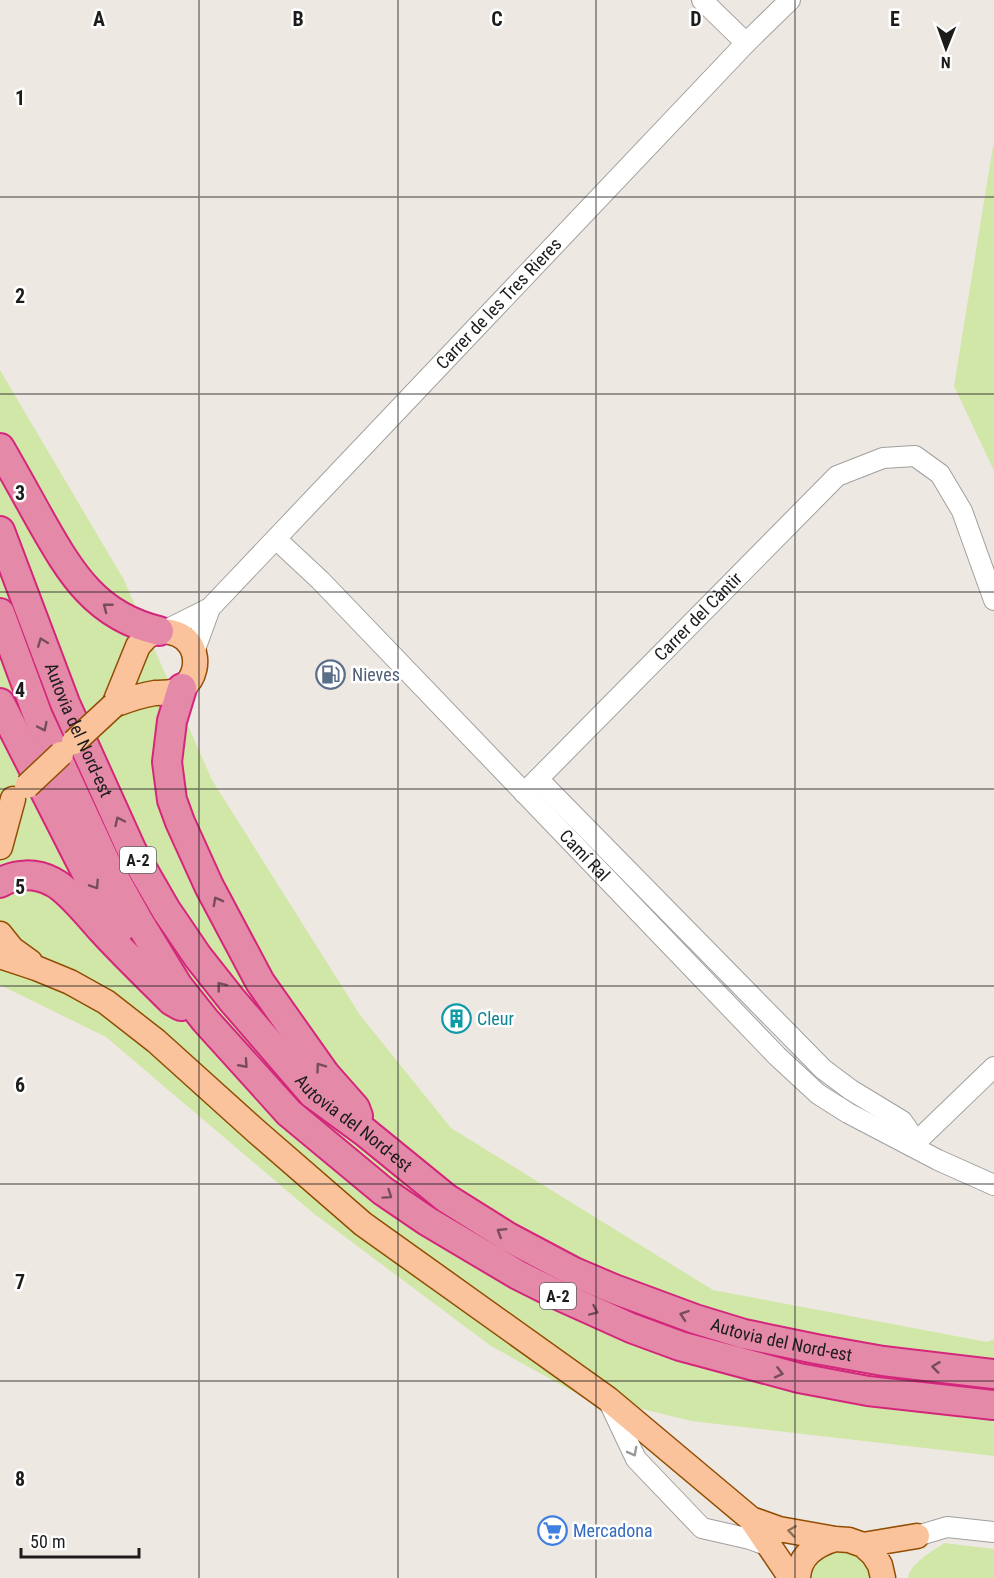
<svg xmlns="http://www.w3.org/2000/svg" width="994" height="1578" font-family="'Roboto Condensed',sans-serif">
<rect width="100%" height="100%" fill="#eee8e2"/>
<path fill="#d1e7a8" d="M993,146h1v325l-40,-85z
M0,370l124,210 88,200 148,235 91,113 262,162 274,52 7,-3v117l-303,-35 -117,-29 -83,-46 -178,-133 -207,-176 -106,-52z
M944,1543l50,6v29h-86c3,-16 24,-26 36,-35z
M841,1550c16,3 28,11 29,28h-58c2,-17 14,-25 29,-28z"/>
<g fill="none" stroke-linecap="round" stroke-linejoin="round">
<defs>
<g id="minor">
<path d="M702,0l44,43"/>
<path id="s1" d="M276,539l44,41 457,476 41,38 30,19 90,47 56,25"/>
<path id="s2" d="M164,631l46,-23 536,-565 44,-43"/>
<path d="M194,652l16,-44"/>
<path d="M538,779l285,290 28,21 51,31 7,10 3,15"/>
<path id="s3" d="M524,793l313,-317 46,-18 32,-2 25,18 22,37 32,89"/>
<path d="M912,1146l82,-79"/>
<path d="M609,1402l27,57 66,69 48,11 19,7"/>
<path d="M917,1536l30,-9 47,5"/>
</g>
<path id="major" d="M159,631c13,0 25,3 32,15 8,14 4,33 -9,42 -9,6 -18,4 -27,5 -14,2 -28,7 -41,12l24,-59 9,-10z
M0,847l13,-48
M0,934l12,15 18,13
M0,956l36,12 34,14 36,20 50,39 101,91 106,92 245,175 143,120 40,59
M751,1519l28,10 56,10 14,1 14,5 10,9 7,11 3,13
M863,1545l54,-9
M798,1578c1,-22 17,-33 37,-39"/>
<g id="highway">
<path d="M0,448c14,24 27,48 41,73 30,53 55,95 118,110"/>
<path id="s4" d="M0,531l65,172 67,148 34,59 32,47 34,43 81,94 52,38 81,66 62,39 66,35 40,17 81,30 49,15 72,15 67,12 111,13"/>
<path d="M0,613l38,103 67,145 34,61 39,64 27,34 84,93 94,78 44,30 91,54 42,21 71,32 49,18 119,32 69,13 126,14"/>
<path d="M182,688l-10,33 -5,41 5,38 8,22 29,64 51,96 65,92 30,34 3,8"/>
<path d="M0,703l86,169 36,55"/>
<path d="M0,883c16,-10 36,-10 53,-1 16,8 37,35 50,49 22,24 46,47 69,70l9,5"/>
</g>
</defs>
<use href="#minor" stroke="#a0a0a0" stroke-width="22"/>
<use href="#major" stroke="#924d03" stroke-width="27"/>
<use href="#highway" stroke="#d4277c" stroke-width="32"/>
<use href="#minor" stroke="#fff" stroke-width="20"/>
<use href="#major" stroke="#fac39b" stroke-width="24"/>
<use href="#highway" stroke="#e48aa8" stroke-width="28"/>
<defs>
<path id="major-bridge" d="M74,742l40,-37
M27,786l34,-32"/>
</defs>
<use href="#major-bridge" stroke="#924d03" stroke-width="27" stroke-linecap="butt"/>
<use href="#major-bridge" stroke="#fac39b" stroke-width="24"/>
</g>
<defs><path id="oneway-chevron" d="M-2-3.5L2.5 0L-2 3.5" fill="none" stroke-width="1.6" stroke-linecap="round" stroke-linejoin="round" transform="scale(1.5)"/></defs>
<g stroke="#764e5b">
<use href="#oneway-chevron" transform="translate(107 607) rotate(-142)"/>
<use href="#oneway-chevron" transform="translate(42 642) rotate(-111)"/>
<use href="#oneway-chevron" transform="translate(43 727) rotate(65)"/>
<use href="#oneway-chevron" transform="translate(119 821) rotate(-115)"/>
<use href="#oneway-chevron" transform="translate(95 885) rotate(57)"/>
<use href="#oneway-chevron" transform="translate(217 901) rotate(-118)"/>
<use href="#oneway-chevron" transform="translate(221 986) rotate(-128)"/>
<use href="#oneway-chevron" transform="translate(244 1064) rotate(48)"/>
<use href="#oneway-chevron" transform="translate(320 1067) rotate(-126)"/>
<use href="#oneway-chevron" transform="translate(388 1195) rotate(35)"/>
<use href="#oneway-chevron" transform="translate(501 1232) rotate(-148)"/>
<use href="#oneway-chevron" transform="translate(594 1311) rotate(24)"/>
<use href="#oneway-chevron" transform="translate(684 1315) rotate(-161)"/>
<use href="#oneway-chevron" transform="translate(936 1367) rotate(-173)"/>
<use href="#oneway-chevron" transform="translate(779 1373) rotate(14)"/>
</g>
<use stroke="#999" href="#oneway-chevron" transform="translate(633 1452) rotate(62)"/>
<use stroke="#8b705c" href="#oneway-chevron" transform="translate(792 1531) rotate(-172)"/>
<path fill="none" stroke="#1c1c1c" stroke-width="1.5" stroke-opacity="0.55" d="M199,0v1578M398,0v1578M596,0v1578M795,0v1578M0,197h994M0,394h994M0,592h994M0,789h994M0,986h994M0,1184h994M0,1381h994"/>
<defs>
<symbol id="fuel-ring" viewBox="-11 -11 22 22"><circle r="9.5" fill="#fff" stroke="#5c6f8a" stroke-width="1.5"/><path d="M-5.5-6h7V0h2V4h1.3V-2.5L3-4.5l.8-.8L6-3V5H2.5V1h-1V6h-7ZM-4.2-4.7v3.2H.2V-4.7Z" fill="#5c6f8a"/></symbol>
<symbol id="building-ring" viewBox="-11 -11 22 22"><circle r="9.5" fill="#fff" stroke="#0f9aa8" stroke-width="1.5"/><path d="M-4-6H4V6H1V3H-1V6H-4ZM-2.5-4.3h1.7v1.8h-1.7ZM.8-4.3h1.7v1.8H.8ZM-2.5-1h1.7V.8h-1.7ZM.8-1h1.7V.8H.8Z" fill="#0f9aa8"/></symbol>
<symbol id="supermarket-ring" viewBox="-11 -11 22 22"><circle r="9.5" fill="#fff" stroke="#3f7fe0" stroke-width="1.5"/><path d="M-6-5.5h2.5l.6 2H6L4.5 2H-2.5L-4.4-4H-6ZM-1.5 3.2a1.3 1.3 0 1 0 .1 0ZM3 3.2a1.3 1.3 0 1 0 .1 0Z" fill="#3f7fe0"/></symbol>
</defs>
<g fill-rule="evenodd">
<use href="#fuel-ring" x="314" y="658" width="33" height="33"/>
<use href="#building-ring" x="440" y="1002" width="33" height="33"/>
<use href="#supermarket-ring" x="536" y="1514" width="33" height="33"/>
</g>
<g text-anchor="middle" stroke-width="5" stroke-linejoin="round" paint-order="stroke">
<g fill="#fff" stroke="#606060" stroke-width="1.5">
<rect x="120" y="847" width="36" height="26" rx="4.5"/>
<rect x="540" y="1283" width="36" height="26" rx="4.5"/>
</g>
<g font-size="16" font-weight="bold" fill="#1c1c1c">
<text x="138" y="866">A-2</text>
<text x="558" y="1302">A-2</text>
</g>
<g font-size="18" fill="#1c1c1c" stroke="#fff">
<text dy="6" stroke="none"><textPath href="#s2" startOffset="471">Carrer de les Tres Rieres</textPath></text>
<text dy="6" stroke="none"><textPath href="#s3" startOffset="248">Carrer del Càntir</textPath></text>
<text dy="6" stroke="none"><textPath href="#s4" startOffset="214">Autovia del Nord-est</textPath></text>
<text dy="6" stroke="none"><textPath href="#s1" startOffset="442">Camí Ral</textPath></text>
<text dy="6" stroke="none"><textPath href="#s4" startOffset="700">Autovia del Nord-est</textPath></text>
<text dy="6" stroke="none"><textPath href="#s4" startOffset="1186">Autovia del Nord-est</textPath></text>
</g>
<g font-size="18" fill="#4e5e75" stroke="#fff" text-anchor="start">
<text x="352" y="681">Nieves</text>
</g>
<g font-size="18" fill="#0d838f" stroke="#fff" text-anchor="start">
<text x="477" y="1025">Cleur</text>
</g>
<g font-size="18" fill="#366cbe" stroke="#fff" text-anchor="start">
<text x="573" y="1537">Mercadona</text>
</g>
</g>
<g font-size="20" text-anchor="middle" font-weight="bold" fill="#1c1c1c" stroke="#fff" stroke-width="5" stroke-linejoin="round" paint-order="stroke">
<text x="99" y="26">A</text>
<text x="298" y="26">B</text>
<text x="497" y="26">C</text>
<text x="696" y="26">D</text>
<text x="895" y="26">E</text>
<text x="20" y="105">1</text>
<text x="20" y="303">2</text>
<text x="20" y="500">3</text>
<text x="20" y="697">4</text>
<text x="20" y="894">5</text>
<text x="20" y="1092">6</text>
<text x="20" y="1289">7</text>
<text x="20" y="1486">8</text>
</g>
<g transform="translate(946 48) rotate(181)" stroke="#ffffff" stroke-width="4.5" paint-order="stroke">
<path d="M0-4.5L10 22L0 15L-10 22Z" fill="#1c1c1c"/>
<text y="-9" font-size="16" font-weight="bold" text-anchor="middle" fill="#1c1c1c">N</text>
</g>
<path d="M21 1548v9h118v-9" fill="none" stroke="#1c1c1c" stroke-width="3"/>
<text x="30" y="1548" font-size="18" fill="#1c1c1c" stroke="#ffffff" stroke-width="4.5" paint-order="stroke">50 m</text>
</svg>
